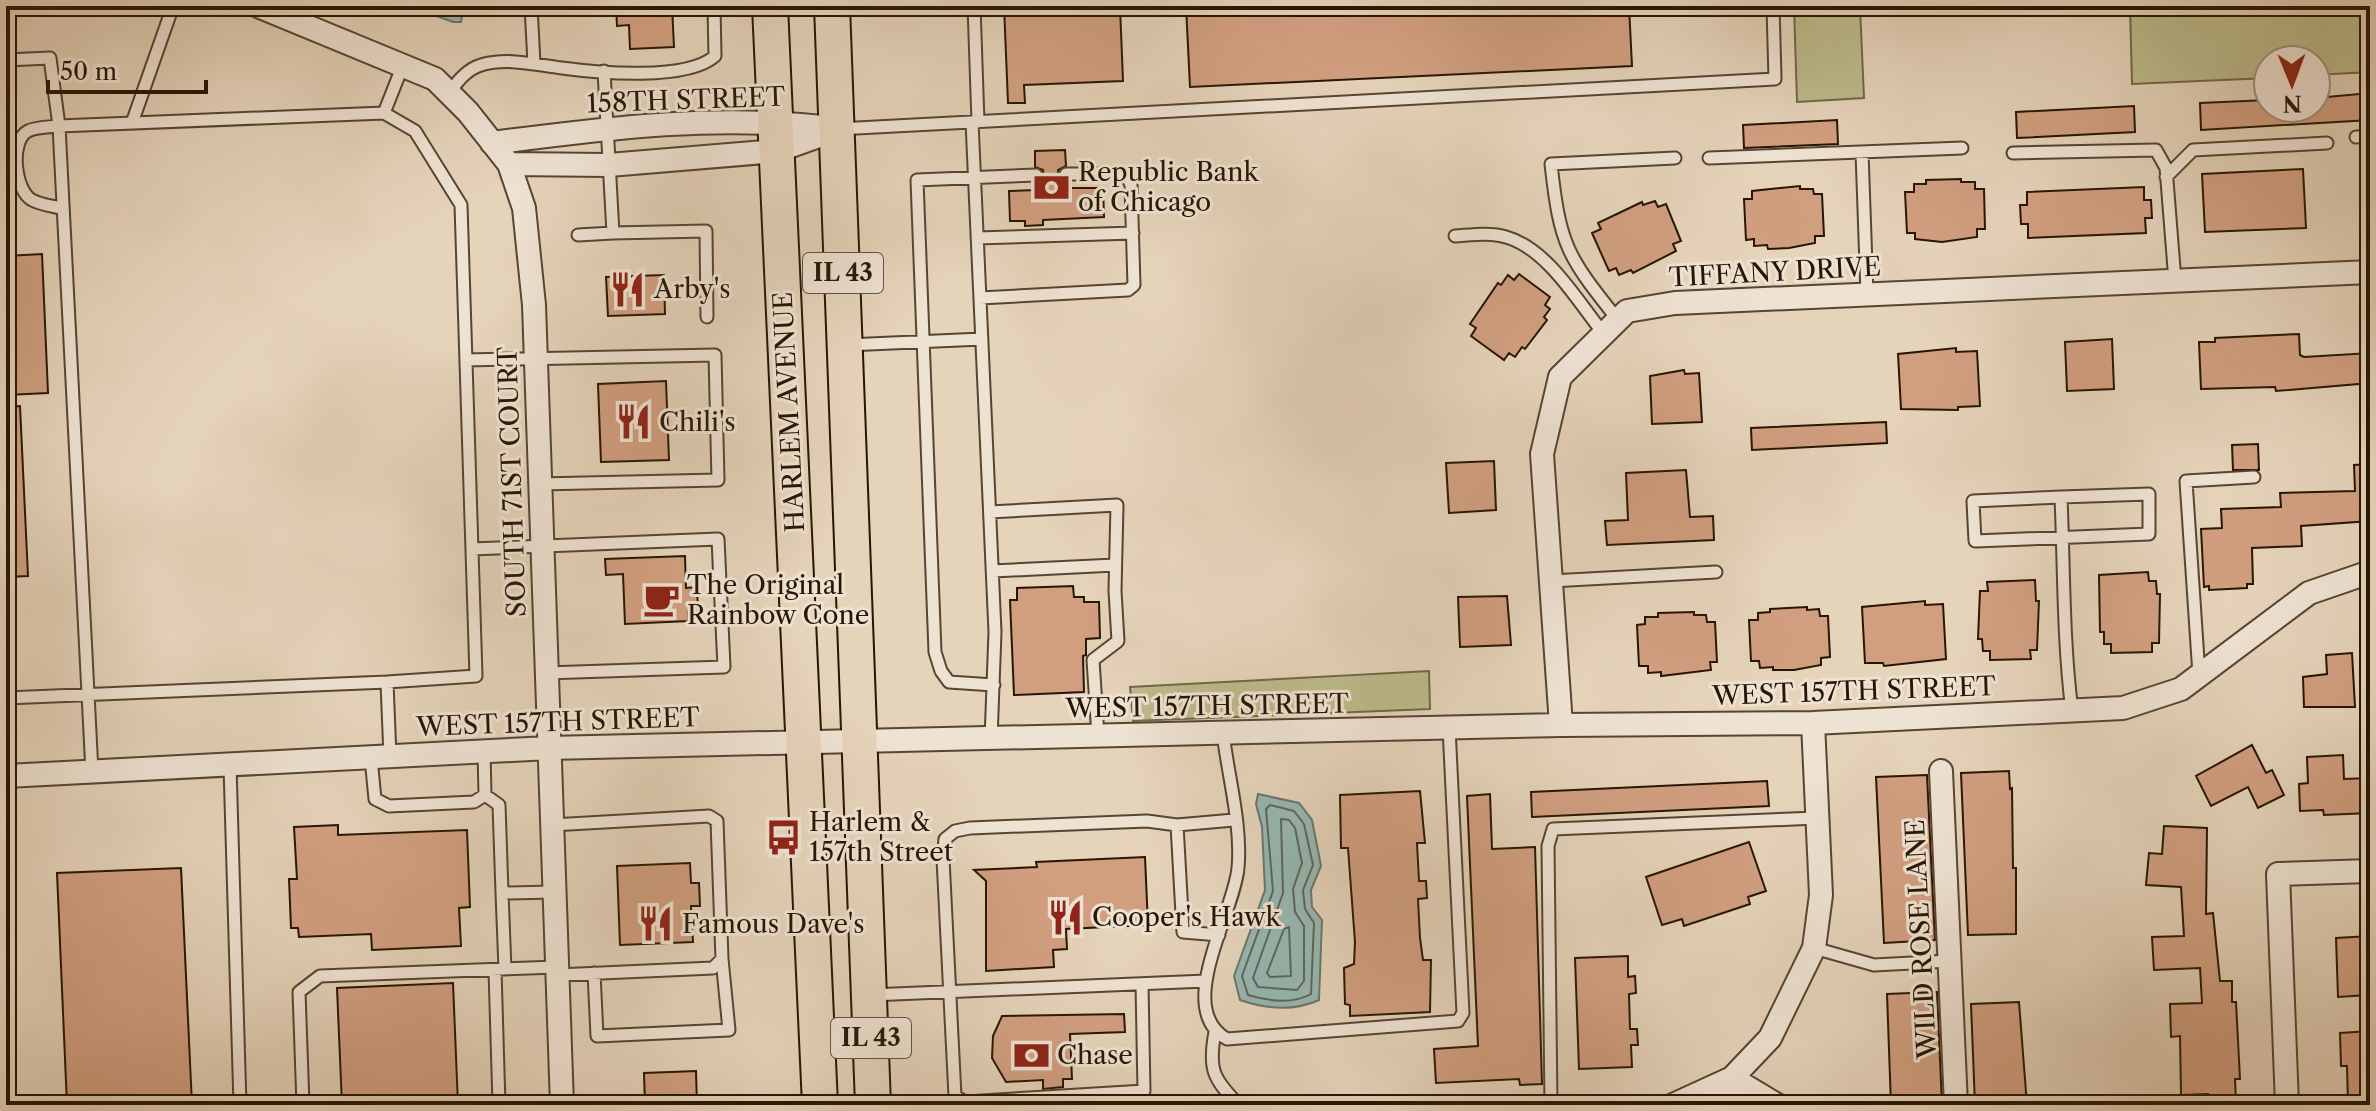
<svg xmlns="http://www.w3.org/2000/svg" width="2376" height="1111" font-family="'Libre Caslon Text',serif">
<rect width="100%" height="100%" fill="#e5d3ba"/>
<filter id="stains"><feTurbulence type="fractalNoise" baseFrequency=".0025" numOctaves="4"/><feColorMatrix values="0 0 0 0 .2 0 0 0 0 .09 0 0 0 0 .02 0 0 0 .5 -.17"/></filter>
<radialGradient id="worn" r=".72"><stop offset=".6" stop-color="#630" stop-opacity="0"/><stop offset="1" stop-color="#630" stop-opacity=".3"/></radialGradient>
<path fill="#bcba8b" stroke="#726847" stroke-width="2" d="M1794,6h66l4,92 -67,4z
M2130,6h240v66l-54,3v-15h-48v18l-136,6z
M1429,671l1,38 -297,12 -3,-34z"/>
<path fill="#96b7b2" stroke="#6a776c" stroke-width="2" d="M409,6h55l-3,16h-8z
M1258,794l41,9 13,17 9,46 -10,24 1,17 10,13 -3,80c-26,12 -53,9 -79,0l-6,-24 31,-86 -3,-63 -6,-23z"/>
<g fill="none" stroke-linecap="round" stroke-linejoin="round">
<path stroke="#5e665a" stroke-width="2" d="M1270,805l24,6 10,13 9,41 -10,25 2,19 9,14 -3,71c-18,10 -43,7 -63,1l-6,-19 31,-85 -7,-82z
M1281,819l8,1 6,8 7,35 -9,26 2,23 9,14v55l-7,9 -39,-3 -5,-9 30,-85z
M1289,927l2,49 -21,1 -3,-4 17,-44z"/>
</g>
<path fill="#d19f80" stroke="#271603" stroke-width="2" d="M616,6h56l2,41 -44,2 -1,-24 -12,1z
M1004,6h116l3,75 -99,4 1,18h-17z
M1186,6h443l3,60 -442,21z
M2370,93v27l-169,10 -1,-27 68,-3v8h48v-10z
M2134,106l1,26 -118,6 -1,-26z
M1837,120l1,24 -94,4 -1,-23z
M1065,150l1,16 -8,4 1,9 8,3v6h36l1,29 -61,3v5l-18,1v-5h-15l-1,-30 28,-1 -1,-6 8,-6 -1,-8 -8,-3v-16z
M2303,169l3,59 -101,4 -3,-58z
M1961,179v3h14v7h9l1,40h-8v8l-35,5 -27,-3v-6h-8l-2,-41h9v-8h12v-4z
M1800,186v3h13l1,5h8l2,42h-9v7l-26,5 -21,1 -1,-4 -13,1v-7l-8,1 -2,-41h8v-8z
M2144,187v13h7l1,18h-7l1,15 -118,5v-14h-7l-1,-19h7v-13z
M1655,201l3,6 8,-3 15,37 -8,3 3,7 -43,22 -2,-3 -12,5 -3,-7 -7,3 -17,-38 9,-4 -3,-6 44,-21 1,3z
M42,254l6,139 -42,2v-139z
M1519,274l31,23 -5,8 5,4 -6,8 3,3 -22,29 -3,-2 -7,10 -6,-4 -5,7 -33,-24 5,-8 -6,-4 28,-41 3,2 7,-10 6,5z
M664,275l1,39 -57,2 -2,-39z
M2299,334l1,21 4,2 66,-4v30l-94,8 -1,-4 -74,2 -2,-47h16v-4z
M2112,339l2,50 -47,2 -2,-49z
M1956,348v4l21,-1 3,55 -22,1v3l-57,-1 -3,-55z
M1684,370l1,4 14,-1 3,49 -50,2 -2,-48z
M666,381l3,79 -68,2 -3,-78z
M20,406l8,170 -22,1v-170z
M1886,422l1,21 -135,7 -1,-22z
M2258,444l1,26h-26l-1,-25z
M1494,461l2,49 -47,3 -3,-50z
M2370,464v57l-69,5 1,20 -50,2 1,36h-6v4l-38,2v-4l-5,1 -3,-58 21,-1 -1,-19 60,-2 -1,-14 75,-2 -1,-26z
M1686,470l4,47 23,-1 1,24 -107,5 -2,-24 23,-1 -2,-47z
M685,556l1,32 11,-1 1,24h-10v10l-63,3 -2,-50 -17,1 -1,-16z
M2148,572l1,9h7l1,13h3l-1,49h-7v9l-41,1v-9h-7v-12h-4l-1,-57z
M2035,580l1,21h3l-2,49h-7l1,9 -41,1v-9h-7l-1,-12h-4l2,-48h8l-1,-9z
M1073,586l1,11h10v5h15l1,36 -14,1v16l-3,1 1,36 -70,3 -4,-95h7v-12z
M1507,596l4,49 -51,2 -2,-50z
M1925,601v4l18,-1 3,55 -62,7 -1,-3h-18l-3,-56z
M1807,607v3l12,-1 1,7h8l2,41 -9,1v7l-27,5h-21v-3l-13,1 -1,-7h-8l-2,-41h9v-7l12,-1v-3z
M1694,612v3h12l1,7h8l2,40h-7l1,8 -50,6v-4l-13,1v-7h-9l-2,-41 8,-1v-7h13v-4z
M2352,653l3,54h-51l-1,-30 24,-3 -1,-19z
M2252,745l14,28 6,-3 12,25 -26,13 -10,-21 -37,19 -15,-30z
M2343,755l1,24 26,-1v35l-46,2 -1,-5 -23,1 -1,-27 9,-1 -1,-26z
M2009,771l1,18 2,-1 1,80h3v66l-48,1 -7,-162z
M1927,775l8,165 -51,3 -8,-166z
M1767,781l2,25 -237,11 -1,-25z
M1420,791l5,52h-8l2,38h7l1,17 -9,1 2,39 3,22h8l-1,52 -80,4v-11l-5,-1 -1,-36 10,-4 1,-22 -7,-94h-7l-1,-53z
M1490,794l2,55 43,-2 7,237 -22,1 -1,-6 -83,4 -2,-34 44,-3 -11,-250z
M338,825v10l129,-5 3,77 -11,1 2,38 -89,4 -1,-16 -72,3 -1,-9h-7l-2,-49h8l-3,-52z
M2164,826l43,2 -1,86 7,-1 7,68h12v21h4l4,77h-5l1,23h-28v-8l-27,1 -1,-59 -9,1 -1,-33 32,-1 -2,-35 -46,2 -2,-33 32,-1 -3,-49 -35,-2 3,-32 13,1z
M1749,842l17,49 -18,6 2,7 -66,22 -2,-7 -20,6 -16,-48z
M1145,857l3,68 -82,4 1,20 -14,1 1,17 -68,4v-90l-12,-11 63,-3 -1,-5z
M690,863l1,20h8l1,23h-9l2,36 -73,3 -3,-79z
M181,868l11,237h-125l-10,-232z
M2370,936l-2,59 -30,2 -2,-59z
M1628,956v21l7,-1 1,17 -7,1 1,35h7l1,16h-7l1,22 -53,2 -4,-111z
M453,983l5,122h-116l-5,-117z
M1937,992l5,113h-51l-4,-111z
M2019,1002l8,103h-52l-4,-101z
M1124,1014l1,18 -55,2 2,45h-9v8l-20,2v-9l-37,2 -14,-24 1,-22 9,-20z
M2370,1031v74h-22l-1,-39h-6l-1,-33z
M696,1071l1,34h-52l-1,-32z"/>
<g fill="none" stroke-linecap="round" stroke-linejoin="round">
<defs>
<path id="lane" d="M531,6l3,57
M974,6l4,116
M1909,6h35
M6,34l2,26
M6,60l44,-2 9,68 33,646
M604,71l9,162 93,-2 1,86
M449,93c8,-11 18,-24 32,-28 27,-8 55,0 81,3 37,5 125,13 153,-12l-1,-50
M384,113l19,-48
M972,122l23,510 -4,107
M132,123l41,-117
M838,129l937,-50 -2,-73
M2356,137l14,-1
M1862,152l5,142
M2013,153l143,-3 10,18 9,113
M1709,158l253,-10
M2166,177l27,-27 134,-7
M63,209c-9,-3 -22,-4 -31,-9 -17,-9 -23,-59 -4,-69 8,-4 22,-4 31,-5l325,-13 31,18 46,74 15,471 -89,6 3,75
M578,235l35,-2
M1455,236c16,-1 35,-4 51,1 42,12 72,65 98,97
M977,238l156,-5
M980,298l148,-8 6,-5 -3,-100 -5,-11h-60
M1618,320c-51,-64 -58,-74 -67,-156l124,-6
M847,345l135,-6
M466,360l249,-5 3,125 -178,4
M2061,497l-88,4 2,40 174,-7v-40l-88,3c3,71 2,144 11,214
M990,512l127,-7 -2,86 3,50 -25,19 5,76
M472,549l246,-10 6,128 -178,6
M993,571l122,-6
M1551,581l165,-9
M2199,675l-13,-194 68,-4
M994,685l-45,-3 -8,-11 -6,-19 -18,-472 119,-5
M6,698l381,-16
M1223,733c5,43 19,92 15,135 -4,46 -65,141 -11,171l231,-18 5,-8 -14,-285
M371,758l4,41 14,7 85,-4 11,-7 -1,-44
M230,766l10,339
M485,795l14,10 3,88 52,-1
M552,825l157,-9 8,5 5,138 -9,9 -156,7
M502,893l3,76
M1219,935l-36,-3 -6,-107 57,-5
M1814,948l60,17 76,-4
M495,970l4,135
M594,973l3,63 132,-6 -7,-71
M1142,984l2,107 -179,11 -10,-6 -12,-237 2,-20 10,-8 15,-3 177,-7 30,4
M871,995l335,-14
M1215,1032c-7,37 -2,47 24,73
M303,1105l-4,-113 21,-16 237,-9
M1551,1105l-3,-259 5,-17 264,-11"/>
<path id="street" d="M258,6l177,73 33,33 41,52 15,44 10,97 28,800
M492,143c115,-15 231,-30 346,-14
M509,164l100,1 168,-14 56,-20
M1561,725l-19,-271 18,-77 67,-66 48,-8 695,-31
M1941,771l15,334
M6,776l543,-28 1012,-23 252,-2 310,-15 58,-19 128,-96 61,-21
M1732,1078l45,27
M1732,1078l1,27
M1673,1105l59,-27 38,-40 44,-90 7,-53 -8,-172
M2287,1105l-9,-231 92,-3"/>
<path id="primary" d="M770,6l50,1099
M832,6l41,1099"/>
</defs>
<use href="#lane" stroke="#564531" stroke-width="15"/>
<use href="#street" stroke="#564531" stroke-width="26"/>
<use href="#primary" stroke="#271603" stroke-width="38"/>
<use href="#lane" stroke="#eee2d2" stroke-width="11"/>
<use href="#street" stroke="#eee2d2" stroke-width="22"/>
<use href="#primary" stroke="#e5d3ba" stroke-width="34"/>
</g>
<defs>
<symbol id="bank-bare" viewBox="-9 -9 18 18"><path d="M-6-4H6V4H-6ZM0-2.3a2.3 2.3 0 1 0 0 4.6a2.3 2.3 0 1 0 0-4.6Z" fill="#8f2418" stroke="#eee2d2" stroke-width="2.5" paint-order="stroke"/></symbol>
<symbol id="restaurant-bare" viewBox="-9 -9 18 18"><path d="M-5-6h1v4h1v-4h1v4h1v-4h1v5L-1.5 .5V6h-2V.5L-5-1ZM5-6V6H3V1.5H1.5Q1.5-4 5-6Z" fill="#8f2418" stroke="#eee2d2" stroke-width="2.5" paint-order="stroke"/></symbol>
<symbol id="cafe-bare" viewBox="-9 -9 18 18"><path d="M-5.5-4.5H6V0H3Q3 3.5 0 3.5H-2.5Q-5.5 3.5-5.5 0ZM3-3.2v2h1.7v-2ZM-6 4.5H4V6H-6Z" fill="#8f2418" stroke="#eee2d2" stroke-width="2.5" paint-order="stroke"/></symbol>
<symbol id="bus-bare" viewBox="-9 -9 18 18"><path d="M-5-6H5V4H4V6H2V4H-2V6H-4V4H-5ZM-3.5-4V0h7V-4ZM-3.5 1.2v1.5H-2V1.2ZM2 1.2v1.5H3.5V1.2Z" fill="#8f2418" stroke="#eee2d2" stroke-width="2.5" paint-order="stroke"/></symbol>
</defs>
<g fill-rule="evenodd">
<use href="#bank-bare" x="1026" y="162" width="51" height="51"/>
<use href="#restaurant-bare" x="602" y="264" width="51" height="51"/>
<use href="#restaurant-bare" x="608" y="396" width="51" height="51"/>
<use href="#cafe-bare" x="636" y="574" width="51" height="51"/>
<use href="#bus-bare" x="758" y="812" width="51" height="51"/>
<use href="#restaurant-bare" x="1040" y="892" width="51" height="51"/>
<use href="#restaurant-bare" x="630" y="898" width="51" height="51"/>
<use href="#bank-bare" x="1006" y="1030" width="51" height="51"/>
</g>
<g text-anchor="middle" stroke-width="6" stroke-linejoin="round" paint-order="stroke">
<g fill="#eee2d2" stroke="#635341" stroke-width="2">
<rect x="803" y="253" width="80" height="40" rx="6"/>
<rect x="831" y="1018" width="80" height="40" rx="6"/>
</g>
<g font-size="24" font-weight="bold" fill="#271603">
<text x="843" y="281">IL 43</text>
<text x="871" y="1046">IL 43</text>
</g>
<g font-size="26" fill="#271603" stroke="#eee2d2">
<text transform="translate(686 100) rotate(-2)" y="9">158TH STREET</text>
<text transform="translate(1775 272) rotate(-3)" y="9">TIFFANY DRIVE</text>
<text transform="translate(789 412) rotate(-93)" y="9">HARLEM AVENUE</text>
<text transform="translate(512 482) rotate(-92)" y="9">SOUTH 71ST COURT</text>
<text transform="translate(1854 691) rotate(-2)" y="9">WEST 157TH STREET</text>
<text transform="translate(1207 706) rotate(-1)" y="9">WEST 157TH STREET</text>
<text transform="translate(558 722) rotate(-2)" y="9">WEST 157TH STREET</text>
<text transform="translate(1921 939) rotate(-93)" y="9">WILD ROSE LANE</text>
</g>
<g font-size="26" fill="#271603" stroke="#eee2d2" text-anchor="start">
<text x="1078" y="181">Republic Bank<tspan x="1078" dy="30">of Chicago</tspan></text>
<text x="654" y="298">Arby's</text>
<text x="659" y="431">Chili's</text>
<text x="687" y="594">The Original<tspan x="687" dy="30">Rainbow Cone</tspan></text>
<text x="809" y="831">Harlem &amp;<tspan x="809" dy="30">157th Street</tspan></text>
<text x="1092" y="926">Cooper's Hawk</text>
<text x="682" y="933">Famous Dave's</text>
<text x="1057" y="1064">Chase</text>
</g>
</g>
<rect width="2376" height="1111" fill="none" stroke="#e5d3ba" stroke-width="32"/>
<rect x="8" y="8" width="2360" height="1095" fill="none" stroke="#271603" stroke-width="4"/>
<rect x="16" y="16" width="2344" height="1079" fill="none" stroke="#271603" stroke-width="2"/>
<g transform="translate(2292 84) rotate(179)"><circle r="38" fill="#eee2d2" stroke="#9e907f" stroke-width="2"/>
<path d="M0-6L14 30L0 20L-14 30Z" fill="#8f2418"/>
<text y="-12" font-size="22" font-weight="bold" text-anchor="middle" fill="#271603">N</text>
</g>
<path d="M48 80v12h158v-12" fill="none" stroke="#271603" stroke-width="4"/>
<text x="60" y="80" font-size="24" fill="#271603" stroke="#eee2d2" stroke-width="6" paint-order="stroke">50 m</text>
<rect width="100%" height="100%" filter="url(#stains)"/>
<rect width="100%" height="100%" fill="url(#worn)"/>
</svg>
